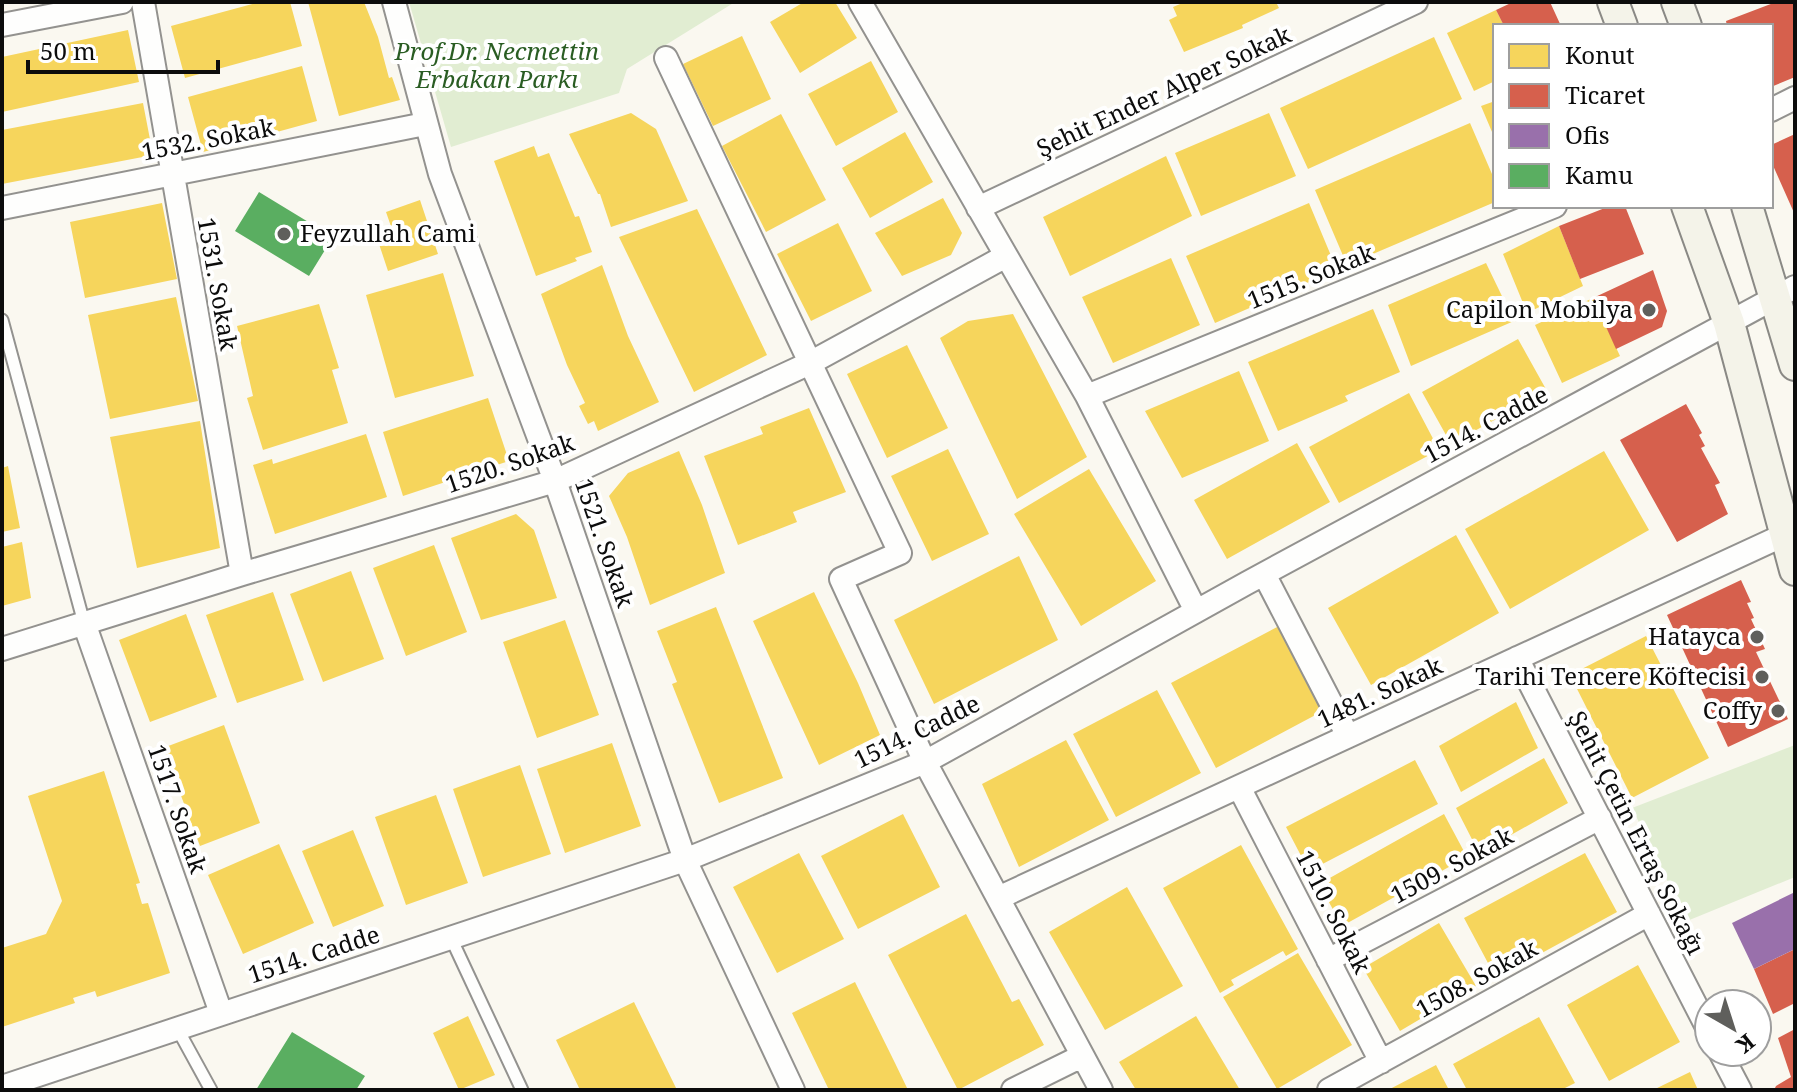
<svg xmlns="http://www.w3.org/2000/svg" width="1797" height="1092" font-family="'Noto Serif',serif">
<rect width="100%" height="100%" fill="#faf8f0"/>
<path fill="#e1edd2" d="M409,2h326l-108,67 -8,24 -168,54z
M1795,745v132l-108,44 -55,-113z"/>
<path fill="#f6d55c" d="M260,2h30l12,44 -117,32 -14,-52z
M308,2h56l14,35 11,41 3,-1 8,23 -61,16z
M804,2h31l22,36 -57,35 -30,-51z
M1185,2h91l3,6 -37,17 1,3 -59,24 -15,-32 8,-4 -4,-9z
M1496,10l8,16h-9v55l-21,10 -27,-58z
M128,30l11,52 -137,30v-55z
M742,36l29,63 -58,27 -30,-62z
M1434,37l28,62 -154,70 -28,-61z
M871,61l27,51 -62,34 -28,-52z
M302,66l15,55 -114,31 -15,-55z
M1495,101v38l-14,-33z
M143,103l10,52 -151,29v-54z
M631,113l25,16 32,72 -77,26 -11,-33h-2l-29,-60z
M1269,113l27,63 -95,40 -26,-63z
M781,114l45,86 -60,32 -44,-86z
M1470,123l25,58v21l-148,63 -32,-75z
M905,132l28,50 -63,36 -28,-50z
M534,146l4,11 11,-4 26,64 4,-1 13,36 -17,6 2,3 -41,15 -42,-115z
M1166,156l26,60 -122,60 -27,-59z
M943,198l19,35 -11,22 -49,21 -27,-43z
M420,200l18,54 -50,17 -10,-30 16,-6 -8,-23z
M162,203l15,76 -92,19 -15,-76z
M1309,203l28,67 -122,53 -29,-67z
M697,209l70,146 -73,37 -75,-155z
M838,223l34,68 -61,30 -34,-67z
M1559,226l24,60 -56,27 -24,-59z
M1171,258l29,67 -87,38 -31,-66z
M1486,263l28,58 -103,45 -23,-61z
M602,265l26,71 31,66 -61,29 -4,-10 -6,3 -9,-18 6,-3 -18,-38 -26,-71z
M443,273l31,103 -79,22 -29,-103z
M176,297l22,104 -88,18 -22,-104z
M1593,298l27,58 -58,27 -27,-58z
M319,304l20,64 -7,2 16,53 -85,27 -16,-52 6,-2 -16,-70z
M1373,309l27,63 -55,24 3,5 -70,30 -30,-69z
M1013,314l74,143 -70,42 -77,-161 28,-17z
M1518,339l29,52 -96,53 -29,-52z
M907,345l41,83 -61,30 -40,-84z
M1239,371l30,70 -87,37 -37,-67z
M1409,393l30,57 -100,53 -30,-56z
M488,398l21,63 -106,35 -20,-64z
M809,408l37,84 -53,20 4,10 -59,23 -34,-89 59,-22 -3,-7z
M200,421l20,127 -83,20 -27,-131z
M366,434l21,63 -112,37 -22,-69 19,-6 1,5z
M1297,443l33,59 -103,57 -33,-59z
M948,449l41,85 -57,27 -41,-85z
M679,451l23,54 23,68 -75,32 -23,-68 -18,-41 19,-23z
M1604,451l45,79 -139,79 -45,-80z
M8,466l12,62 -18,4v-64z
M1089,469l67,112 -75,45 -67,-112z
M516,514l18,16 23,68 -76,22 -30,-82z
M1456,535l43,78 -128,72 -43,-77z
M22,542l9,56 -29,8v-59z
M434,545l33,87 -61,24 -33,-88z
M1019,556l39,84 -124,64 -40,-84z
M351,571l33,88 -61,23 -33,-88z
M273,592l31,88 -67,23 -31,-88z
M814,592l44,91 22,52 -61,30 -66,-144z
M716,607l67,171 -64,25 -47,-119 5,-2 -20,-51z
M186,614l31,83 -67,25 -31,-82z
M565,620l34,95 -62,23 -34,-96z
M1279,626l44,85 -107,57 -45,-85z
M1646,636l63,122 -77,40 -62,-123z
M1157,690l44,83 -85,44 -43,-83z
M1516,702l22,46 -77,44 -22,-46z
M224,725l36,98 -60,23 -37,-98z
M1066,740l43,80 -90,47 -37,-83z
M612,743l29,83 -76,27 -28,-84z
M1544,758l24,45 -89,50 -23,-45z
M1415,760l23,44 -129,67 -23,-44z
M520,765l31,89 -68,23 -30,-88z
M104,771l36,112 -4,1 6,20 6,-1 22,70 -73,24 -2,-6 -22,7 2,5 -73,24v-79l44,-14 16,-33 -34,-105z
M436,795l32,88 -62,22 -31,-88z
M903,814l37,73 -82,42 -37,-73z
M1444,814l23,43 -125,69 -23,-42z
M353,830l31,76 -51,21 -31,-76z
M279,844l35,79 -71,31 -35,-79z
M1241,845l57,104 -12,7 -3,-5 -52,29 3,5 -14,8 -57,-105z
M799,853l45,86 -67,34 -44,-86z
M1585,853l32,59 -121,66 -32,-60z
M1127,887l56,99 -78,44 -56,-98z
M966,914l46,88 7,-3 25,46 -86,45 -70,-135z
M1439,923l37,63 -76,45 -37,-63z
M1298,953l54,92 -75,44 -54,-92z
M1638,965l42,77 -71,39 -42,-76z
M855,982l40,81 13,27h-79l-37,-77z
M634,1002l43,88h-97l-24,-50z
M468,1016l27,59 -36,15 -26,-57z
M1196,1016l44,74h-104l-17,-28z
M1539,1017l36,66 -14,7h-94l-14,-26z
M1436,1065l13,25h-61z
M1690,1072l8,18h-45z"/>
<path fill="#d6604d" d="M1513,2h37l11,24h-57l-8,-16z
M1776,2h19v75l-24,10v-61h-44l-1,-5z
M1795,134v81l-24,-54v-16z
M1610,206h15l19,48 -64,25 -21,-53z
M1653,270l14,41 -5,16 -46,22 -23,-51z
M1686,404l16,29 -3,2 6,11 -4,2 19,35 -5,2 13,29 -51,28 -57,-102z
M1741,580l10,22 -4,1 7,15 -3,1 14,30 -9,3 32,67 -60,28 -61,-132z
M1795,949v54l-22,11 -19,-45z
M1795,1029v61h-21l2,-4 15,-9 -13,-39z"/>
<path fill="#9970ab" d="M1795,892v57l-41,20 -22,-46z"/>
<path fill="#5aae61" d="M259,192l74,45 -24,39 -74,-45z
M292,1032l73,44 -9,14h-100z"/>
<g fill="none" stroke-linecap="round" stroke-linejoin="round">
<defs>
<path id="service" d="M2,320l82,303
M451,938l71,152
M177,1028l34,62"/>
<path id="minor" d="M143,2l99,572
M394,2l46,172 115,307 130,379 108,230
M860,2l227,394 109,215
M2,25l120,-23
M666,58l234,495 -59,26 84,183 176,328
M1771,110l24,-12
M2,208l423,-84
M978,208l438,-206
M1087,396l468,-190
M1264,574l84,162
M84,623l137,390
M2,649l240,-75 313,-93 255,-118 196,-107
M1517,658l192,373
M1239,787l142,275
M998,898l786,-363
M1328,960l272,-142
M1720,1052l20,38
M2,1087l683,-227 240,-98 322,-179 548,-296
M1013,1090l69,-34
M1329,1090l320,-176"/>
<path id="secondary" d="M1613,2l9,24
M1677,2l9,24
M1687,206l42,117 66,247
M1747,206l48,159"/>
</defs>
<use href="#service" stroke="#93928f" stroke-width="15"/>
<use href="#minor" stroke="#93928f" stroke-width="26"/>
<use href="#secondary" stroke="#8a8985" stroke-width="34"/>
<use href="#service" stroke="#fefefd" stroke-width="11"/>
<use href="#minor" stroke="#fefefd" stroke-width="22"/>
<use href="#secondary" stroke="#f4f3e9" stroke-width="30"/>
</g>
<g fill="#5f5f5c" stroke="#fff" stroke-width="3">
<circle cx="284" cy="234" r="8"/>
<circle cx="1649" cy="310" r="8"/>
<circle cx="1757" cy="637" r="8"/>
<circle cx="1762" cy="677" r="8"/>
<circle cx="1778" cy="711" r="8"/>
</g>
<g text-anchor="middle" stroke-width="8" stroke-linejoin="round" paint-order="stroke">
<g font-size="24" font-style="italic" fill="#2a5d23" stroke="#fff">
<text x="497" y="60">Prof.Dr. Necmettin<tspan x="497" dy="28">Erbakan Parkı</tspan></text>
</g>
<g font-size="24" fill="#0c0c0c" stroke="#fff">
<text transform="translate(1164 92) rotate(-25)" y="8">Şehit Ender Alper Sokak</text>
<text transform="translate(208 140) rotate(-11)" y="8">1532. Sokak</text>
<text transform="translate(1311 277) rotate(-22)" y="8">1515. Sokak</text>
<text transform="translate(217 284) rotate(80)" y="8">1531. Sokak</text>
<text transform="translate(1486 425) rotate(-28)" y="8">1514. Cadde</text>
<text transform="translate(510 464) rotate(-19)" y="8">1520. Sokak</text>
<text transform="translate(604 543) rotate(71)" y="8">1521. Sokak</text>
<text transform="translate(1380 693) rotate(-25)" y="8">1481. Sokak</text>
<text transform="translate(917 732) rotate(-26)" y="8">1514. Cadde</text>
<text transform="translate(177 809) rotate(71)" y="8">1517. Sokak</text>
<text transform="translate(1636 833) rotate(63)" y="8">Şehit Çetin Ertaş Sokağı</text>
<text transform="translate(1452 866) rotate(-28)" y="8">1509. Sokak</text>
<text transform="translate(1333 912) rotate(63)" y="8">1510. Sokak</text>
<text transform="translate(314 955) rotate(-18)" y="8">1514. Cadde</text>
<text transform="translate(1477 979) rotate(-29)" y="8">1508. Sokak</text>
</g>
<g font-size="24" fill="#0c0c0c" stroke="#fff" text-anchor="end">
<text x="300" y="242" text-anchor="start">Feyzullah Cami</text>
<text x="1633" y="318">Capilon Mobilya</text>
<text x="1741" y="645">Hatayca</text>
<text x="1746" y="685">Tarihi Tencere Köftecisi</text>
<text x="1762" y="719">Coffy</text>
</g>
</g>
<rect width="1797" height="1092" fill="none" stroke="#0c0c0c" stroke-width="8"/>
<rect x="1493" y="24" width="280" height="184" fill="#ffffff" stroke="#9e9e9e" stroke-width="2"/>
<rect x="1509" y="44" width="40" height="24" fill="#f6d55c" stroke="#9e9e9e" stroke-width="2"/>
<text x="1565" y="64" font-size="24" fill="#0c0c0c">Konut</text>
<rect x="1509" y="84" width="40" height="24" fill="#d6604d" stroke="#9e9e9e" stroke-width="2"/>
<text x="1565" y="104" font-size="24" fill="#0c0c0c">Ticaret</text>
<rect x="1509" y="124" width="40" height="24" fill="#9970ab" stroke="#9e9e9e" stroke-width="2"/>
<text x="1565" y="144" font-size="24" fill="#0c0c0c">Ofis</text>
<rect x="1509" y="164" width="40" height="24" fill="#5aae61" stroke="#9e9e9e" stroke-width="2"/>
<text x="1565" y="184" font-size="24" fill="#0c0c0c">Kamu</text>
<g transform="translate(1733 1028) rotate(141)"><circle r="38" fill="#ffffff" stroke="#9e9e9e" stroke-width="2"/>
<path d="M0-6L14 30L0 20L-14 30Z" fill="#5f5f5c"/>
<text y="-12" font-size="22" font-weight="bold" text-anchor="middle" fill="#0c0c0c">K</text>
</g>
<path d="M28 60v12h190v-12" fill="none" stroke="#0c0c0c" stroke-width="4"/>
<text x="40" y="60" font-size="24" fill="#0c0c0c" stroke="#ffffff" stroke-width="6" paint-order="stroke">50 m</text>
</svg>
